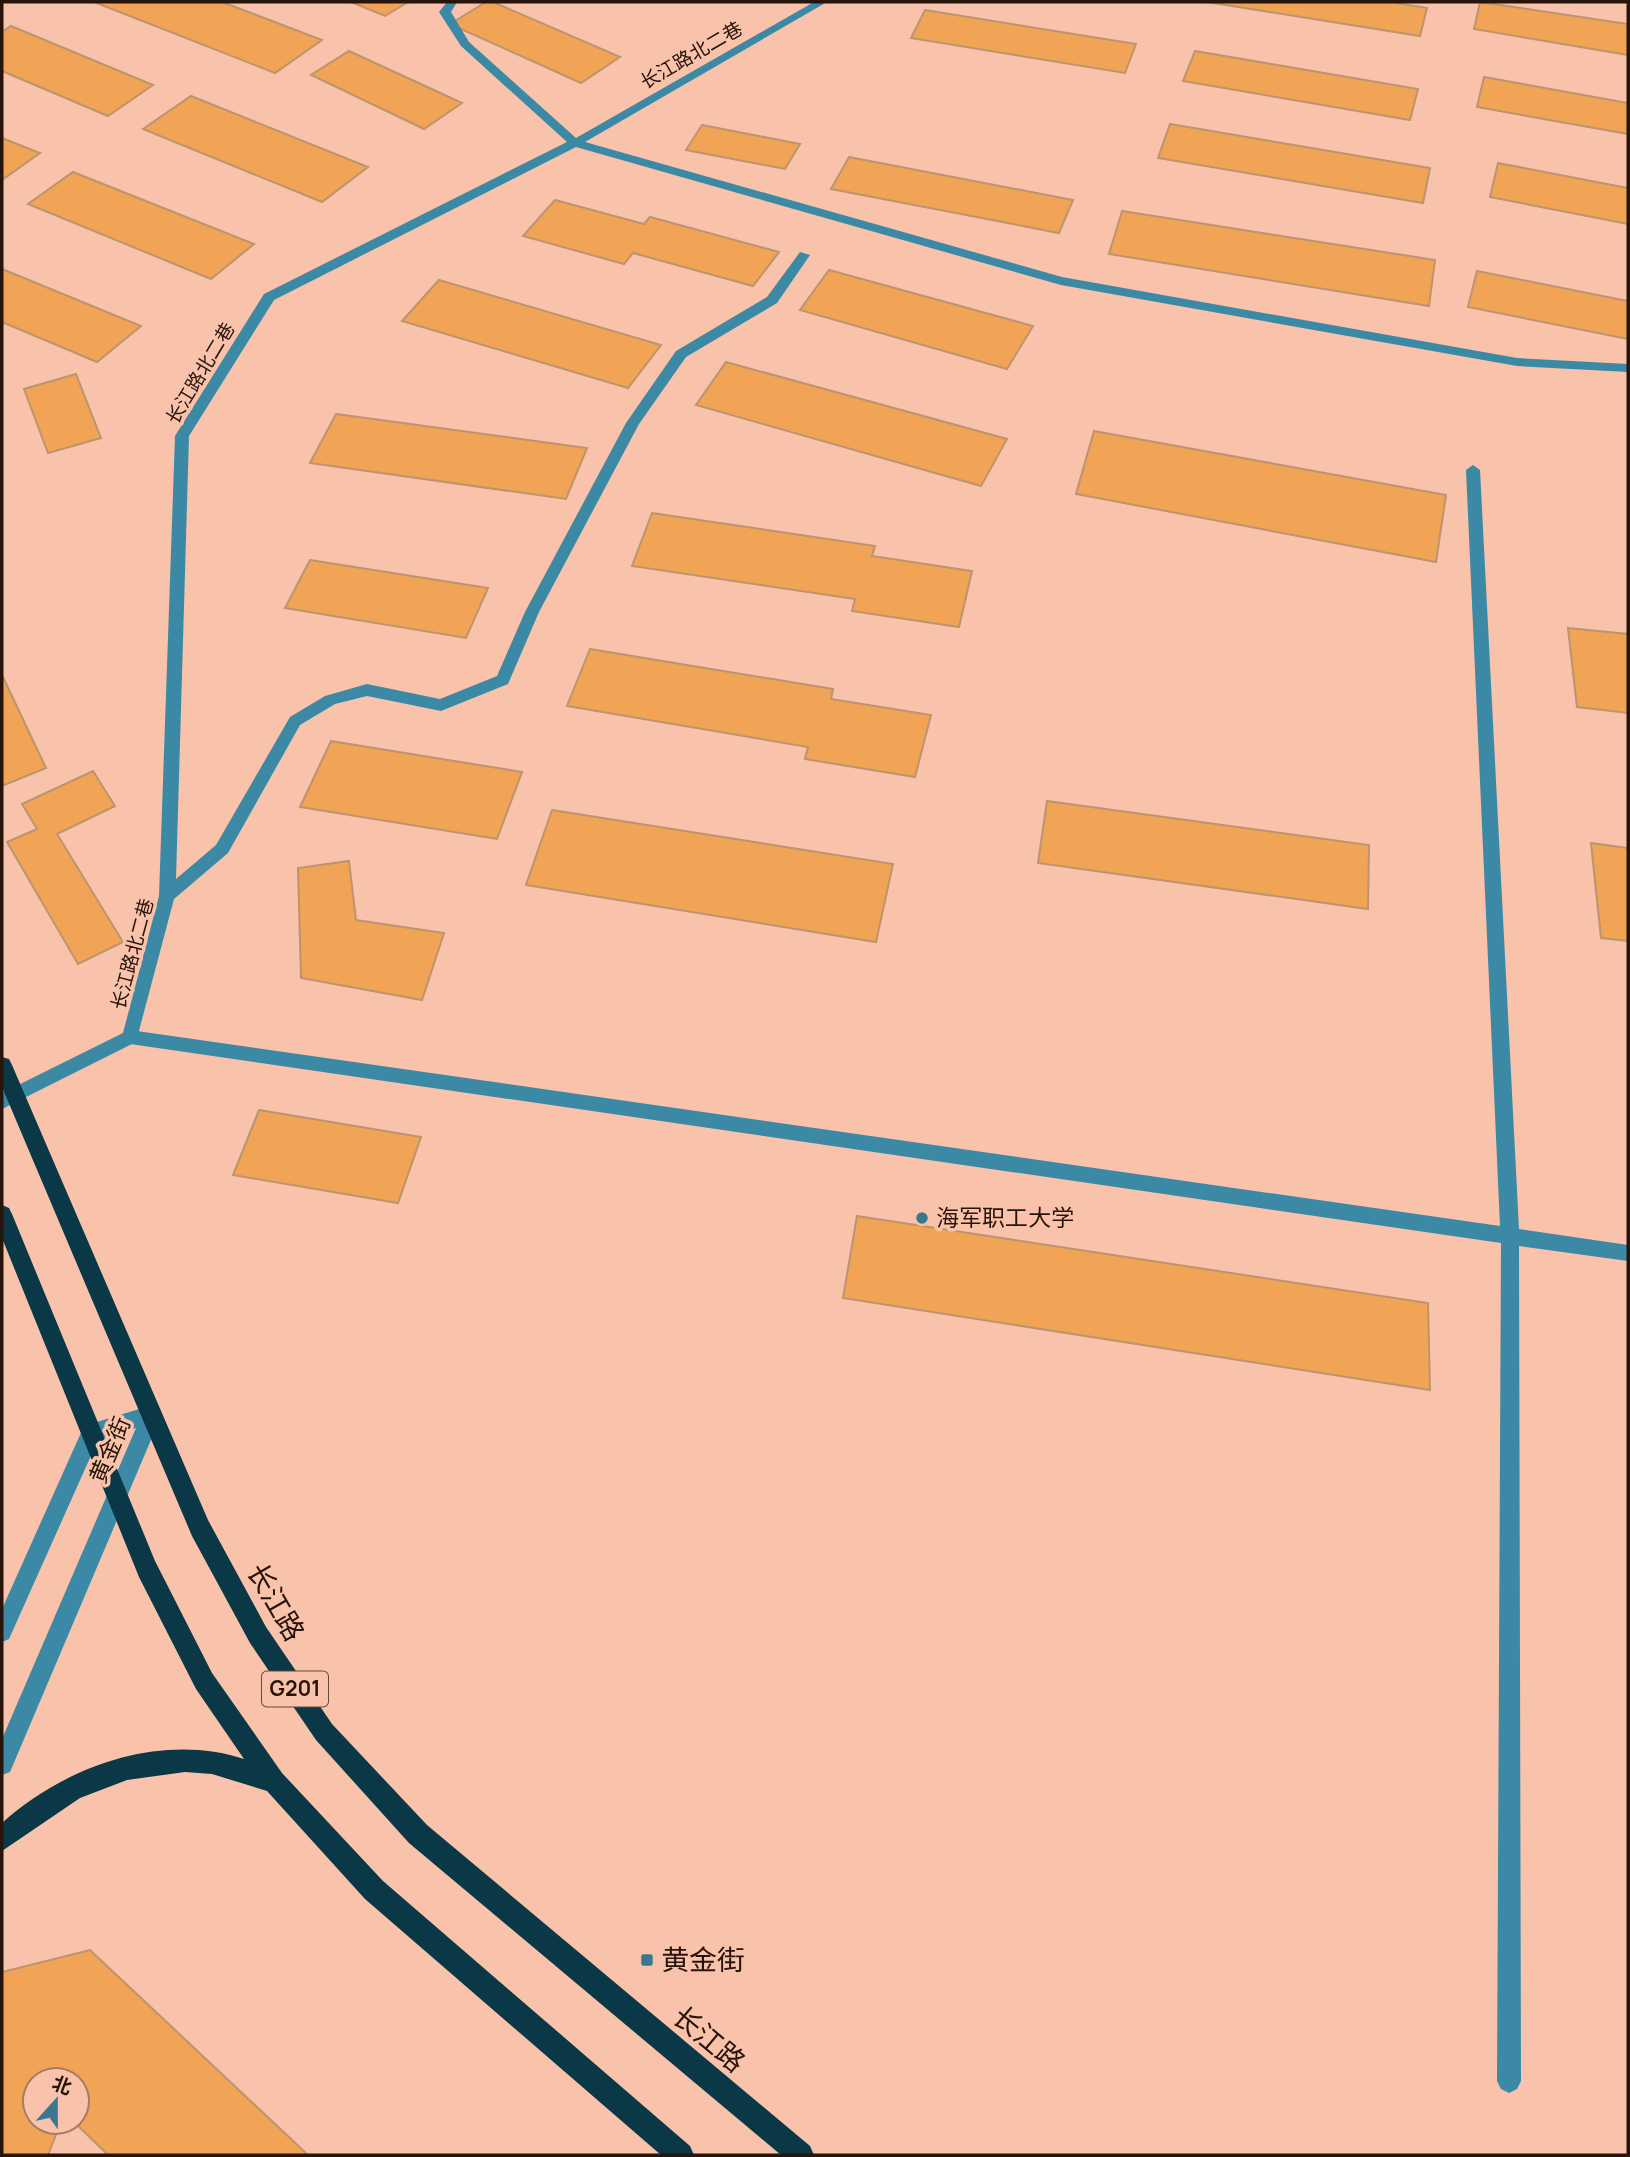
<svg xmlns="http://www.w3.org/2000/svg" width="1630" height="2157" font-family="Manrope,'Noto Sans SC',sans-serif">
<rect width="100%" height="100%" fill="#f9c2aa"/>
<path fill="#f1a455" stroke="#bc946e" stroke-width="2" d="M94,2h128l100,38 -47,33z
M351,2h57l-23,14z
M486,2h7l127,55 -39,26 -131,-59z
M1207,2h184l36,6 -7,28z
M1480,2l148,22v31l-154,-26z
M925,10l211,34 -11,29 -214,-35z
M11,26l142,59 -45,31 -106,-45v-39z
M349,51l113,52 -38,26 -113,-54z
M1195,51l223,38 -8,31 -227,-39z
M1484,77l144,26v31l-151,-27z
M191,96l177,71 -46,35 -179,-73z
M1170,124l260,44 -7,35 -265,-45z
M702,125l98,19 -15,25 -99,-19z
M2,138l38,15 -38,27z
M849,157l224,43 -14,33 -228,-44z
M1498,163l130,25v36l-138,-27z
M73,172l181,72 -43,35 -183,-75z
M555,200l89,24 6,-7 129,35 -26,34 -120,-33 -9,11 -101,-28z
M1122,211l313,49 -6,46 -320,-52z
M2,269l139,57 -44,36 -95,-40z
M829,270l204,56 -26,43 -207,-59z
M1477,271l151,30v38l-160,-32z
M439,280l222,65 -33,43 -226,-67z
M726,362l281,77 -26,47 -285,-81z
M76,374l25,64 -53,15 -24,-64z
M336,414l251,34 -21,51 -256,-36z
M1094,431l352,64 -10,67 -360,-68z
M652,513l223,33 -3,10 100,15 -13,56 -107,-16 3,-12 -223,-33z
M310,560l178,28 -22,50 -181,-30z
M1568,628l60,6v79l-51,-6z
M590,649l243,40 -2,10 100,16 -16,62 -110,-18 3,-12 -241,-41z
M2,675l44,93 -44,18z
M331,741l191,31 -25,67 -197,-32z
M93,771l22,35 -58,28 66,108 -45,22 -71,-122 30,-13 -15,-25z
M1047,801l322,44 -1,64 -330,-46z
M552,810l341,54 -17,78 -350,-57z
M1591,843l37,5v93l-27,-3z
M349,861l7,59 88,13 -22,67 -121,-22 -3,-110z
M259,1110l162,27 -23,66 -165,-28z
M857,1216l571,87 2,87 -587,-92z
M90,1950l218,205h-200l-34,-33h3v-42h-42v42h26l-13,33h-46v-183z"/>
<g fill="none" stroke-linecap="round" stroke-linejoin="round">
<path fill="#3c89a5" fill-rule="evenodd" d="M1473,465l7,5 39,759 109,16v16l-109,-15 2,835 -4,8 -8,4 -8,-4 -4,-8 4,-838 -1371,-199 -6,-2 -3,-5 3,-5 6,-2 1370,196 -34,-756z"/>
<path fill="#3c89a5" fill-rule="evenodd" d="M447,2h10l-6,10 18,30 107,96 238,-136h13l-242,140 477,135 455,81 111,6v8l-111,-6 -456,-81 -485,-138 -302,153 -85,136 -13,443 40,-34 74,-128 35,-21 42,-12 73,15 57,-23 28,-64 101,-189 50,-72 91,-54 33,-45 10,3 -33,48 -91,54 -47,67 -100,188 -31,72 -67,27 -74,-15 -32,8 -35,21 -72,128 -54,46 -38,143 -134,67v-16l121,-60 36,-137 16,-460 89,-142 303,-152 -106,-96 -22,-34z
M152,1405l7,2 3,7 -152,358 -8,3v-36l134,-311 -38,12 -89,199 -7,3v-33l82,-183z"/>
<path fill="#0a3846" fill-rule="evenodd" d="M2,1057l7,2 3,6 196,455 58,107 66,97 95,101 383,321 4,9h-33l-372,-312 -93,-103 -66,-97 -58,-107 -190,-449z
M2,1205l7,3 3,6 143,347 57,112 70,100 101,108 307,265 4,9h-33l-296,-256 -98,-108 -55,-17 -27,-2 -58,8 -47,18 -78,53v-28c63,-57 159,-91 242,-64l-48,-70 -57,-112 -137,-339z"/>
</g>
<g fill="#3b788f" stroke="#f9c2aa" stroke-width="2.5">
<circle cx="922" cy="1218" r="7"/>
<rect x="640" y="1953" width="14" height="14" rx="3.5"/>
</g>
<g text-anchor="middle" stroke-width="7" stroke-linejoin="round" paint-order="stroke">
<g font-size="19" fill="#27140b" stroke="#f9c2aa">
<text transform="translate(691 55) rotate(-30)" y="7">长江路北二巷</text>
<text transform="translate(200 373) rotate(-59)" y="7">长江路北二巷</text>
<text transform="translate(132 954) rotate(-75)" y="7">长江路北二巷</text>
</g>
<rect fill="#f9c2aa" stroke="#66483b" stroke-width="2" x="262" y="1671.5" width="66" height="35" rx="5"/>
<g font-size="21" font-weight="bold" fill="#27140b">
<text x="295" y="1696">G201</text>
</g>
<g font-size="23" fill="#27140b" stroke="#f9c2aa" text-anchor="start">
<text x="936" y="1226">海军职工大学</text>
</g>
<g font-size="23" fill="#27140b" stroke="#f9c2aa">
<text transform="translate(110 1450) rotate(-67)" y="8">黄金街</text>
</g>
<g font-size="28" fill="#27140b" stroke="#f9c2aa">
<text transform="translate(276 1602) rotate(60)" y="10">长江路</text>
<text transform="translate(709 2039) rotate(40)" y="10">长江路</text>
</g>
<g font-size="28" fill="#27140b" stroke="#f9c2aa" text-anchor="start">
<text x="661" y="1970">黄金街</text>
</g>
</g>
<rect width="1630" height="2157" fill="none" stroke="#27140b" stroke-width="7"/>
<g transform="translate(56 2101) rotate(21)"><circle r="33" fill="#f9c2aa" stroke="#a57c6a" stroke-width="2"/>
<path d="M0-5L12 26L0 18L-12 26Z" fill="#3b788f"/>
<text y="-10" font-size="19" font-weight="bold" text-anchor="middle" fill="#27140b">北</text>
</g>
</svg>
